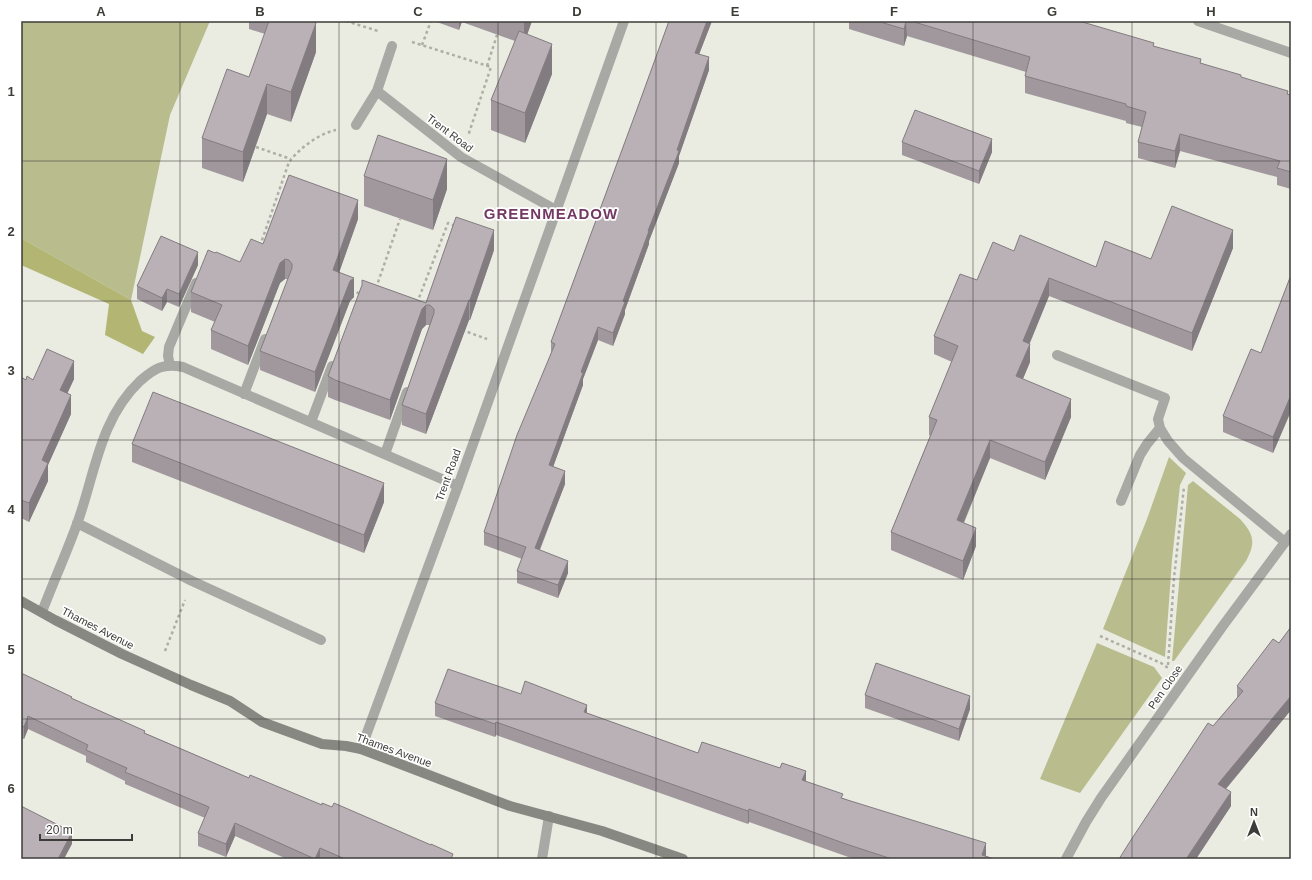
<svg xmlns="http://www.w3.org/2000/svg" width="1312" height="880" font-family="Arial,sans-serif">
<rect width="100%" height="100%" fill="#eaebe1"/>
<path fill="#b9bc8d" d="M21,21h189l-40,94 -39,185 -110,-62z
M1169,457l17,16 -6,12 -8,75 -7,97 -62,-28 44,-110z
M1193,481l47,38c14,15 16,24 6,42l-72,100h-2l16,-176z
M1097,643l57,24 8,11 -82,115 -40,-14z"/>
<path fill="#b2b672" d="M21,238l110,62 11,31 13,6 -12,17 -38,-19 4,-31 -88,-39z"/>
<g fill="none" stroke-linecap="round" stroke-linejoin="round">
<path stroke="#aeaea6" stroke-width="2.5" stroke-dasharray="3 3" stroke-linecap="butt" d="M346,21l32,10
M412,42l79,25 -23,69
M422,45l9,-24
M487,66l10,-31
M256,147l35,12
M260,246l29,-84c11,-14 29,-28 47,-32
M376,288l24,-69
M351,290l10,4
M417,303l31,-80 7,3
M462,330l25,9
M1100,636l61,27 7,5
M165,651l20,-51
M1168,665l6,-87 10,-91"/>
<path stroke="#a8a8a4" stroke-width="10" d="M1057,355l108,43 -7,21 2,9 8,13 15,17 102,84
M170,365l-2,-9 1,-9 27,-64
M244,394l21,-55
M311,422l21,-56
M385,454l22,-62
M1121,501l19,-46 7,-11 13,-16
M77,523l115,58 129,59
M42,612c11,-29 24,-58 35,-88 18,-49 22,-104 63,-143 15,-13 23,-18 43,-14l275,119"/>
<path stroke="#a8a8a4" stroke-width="10" d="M1198,21l93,32
M377,91l84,66 95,53
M356,125l21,-34 15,-45
M361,749l97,-263 166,-465
M542,859l7,-43
M1066,859l20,-37 15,-24 121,-171 69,-93"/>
<path stroke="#888882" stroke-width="10" d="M21,601l34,19 67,34 69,31 39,16 32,21 60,22 24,2 15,3 149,57 92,25 81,28"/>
</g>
<path fill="#a0989d" d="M249,21h63l4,31 -25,70 -24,-8 -24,68 -41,-14v-30l47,-61 16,-43 -16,-5z
M434,21h98l-5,13 25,40 -27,69 -34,-13v-30l24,-59 -53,-19 -3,8z
M669,21h43l-13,33 10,16 -30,86v7l-30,78v3l-24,66v4l-12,32 -15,-6 -15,39v6l-30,82 12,17 -25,66 28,23 -10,25 -41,-15v-12l5,-12 -38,-14v-13l67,-179v-11l85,-230z
M849,21h230l75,25 137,49v94l-14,-4v-8l-97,-26 -5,17 -37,-10v-16l4,-15 -16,-4v-2l-101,-28v-17l1,-4 -119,-36 -3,10 -55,-17z
M902,142l90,10 -13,32 -77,-29z
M364,176l83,13 -14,41 -69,-24z
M358,219l-19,53 15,25 -4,4 -35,91 -55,-22v-19l28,-72h-3l-5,4 -32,82 -37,-16v-19l4,-8 -24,-10v-20l24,-39 25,9 23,-18z
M1233,248l-41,103 -143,-55 -19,47v19l-7,17 48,38 -26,63 -55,-22 -26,65 12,23 -13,34 -72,-30v-18l39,-96 -1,-1v-18l23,-55 -18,-8v-18l43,-56 37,-29 82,16z
M494,250l-24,70h-1l-43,114 -24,-9v-20l28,-80h-4l-4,4 -32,91 -55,-20 -7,-3v-21l34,-90v-6l64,23z
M198,265l-19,42 -12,-5 -5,9 -25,-12v-13z
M1291,275v136l-18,42 -50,-21v-16l38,-63z
M21,377l5,3 48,-1 -7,15 4,20 -23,51v16l-19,41 -8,-4z
M132,444l252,58 -20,51 -232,-91z
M1291,627v83l-65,79 5,17 -35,53 17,-133 24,-28v-12l42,-43z
M21,673l51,26 73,34 104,45 73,27 131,54h-166l-52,-23 -9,21 -28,-11v-13l7,-15 -80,-34v-3l-39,-19v-6l-58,-27 -4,10 -3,-1z
M521,694l66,19 111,40 108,29 37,16 143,58 8,3h-140l-105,-37 -1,2 -40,-14 -212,-75 -1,2 -60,-21v-13z
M865,695l105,14 -11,32 -94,-33z"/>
<path fill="#827c80" d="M459,21h3l-3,9z
M524,21h8l-8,23z
M707,21h5l-17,44v-12z
M906,21l1,15 -3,10v-17z
M316,23v29l-25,70v-30z
M552,44v30l-27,69v-30z
M709,57v13l-30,86v7l-30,78v3l-24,66v4l-12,32v-13l10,-32z
M267,84v30l-24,68v-30z
M1180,134v17l-5,17v-17z
M992,139v13l-13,32v-13z
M447,159v30l-14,41v-30z
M358,200v19l-25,71v-20z
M494,230v20l-24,70v-20z
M1233,230v18l-41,103v-18z
M198,252v13l-19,42v-13z
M285,259v20l-5,4 -32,82v-19l32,-83z
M354,278v19l-4,4 -35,91v-20l35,-91z
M1049,278v18l-26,63v-18z
M167,289v13l-5,9v-13z
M469,300v20l-43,114v-20z
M426,305v20l-4,4 -32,91v-20l32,-91z
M598,327v13l-15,39v6l-34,93v-13l32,-93z
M1030,344v18l-14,33v-19z
M74,361v18l-14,30v-19z
M71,395v19l-23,51v16l-19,41v-19l13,-43z
M1291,395v16l-18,42v-16z
M1071,399v18l-26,63v-18z
M990,440v18l-33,80v-18z
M565,471v13l-30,77v-13z
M384,483v19l-20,51v-18z
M976,528v18l-13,34v-19z
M568,561v12l-10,25v-13z
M970,696v13l-11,32v-12z
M1291,696v14l-73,88v-14z
M587,705v13l-3,-6z
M28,716v13l-4,10v-12z
M496,722v13l-1,2v-13z
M806,771v13l-4,-4z
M1231,792v14l-35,53h-10z
M749,809v13l-1,2v-13z
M235,823v13l-9,21v-13z
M72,832v12l-8,15h-6z
M986,843v13l-4,-1z
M320,848v11h-5z"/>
<path fill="#bab1b7" stroke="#827c80" d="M269,21h43l4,2 -25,69 -24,-8 -24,68 -41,-14 25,-69 22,8z
M669,21h38l-12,32 14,4 -32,93 2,1 -31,80h1l-26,70 2,1 -12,31 -15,-6 -17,45 2,1 -34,92 16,6 -30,77 33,13 -10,24 -41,-14 9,-24 -42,-15 33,-97 38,-91 -4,-2 85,-230z
M877,21h29l-2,8z
M911,21h168l75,22 -1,3 48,13 -1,4 41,12v2l47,14 -1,3 4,1v77l-14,-4 3,-7 -100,-27 -5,17 -37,-9 8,-30 -20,-6v-2l-101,-28 5,-19z
M519,31l33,13 -27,69 -34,-13z
M915,110l77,29 -13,32 -77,-29z
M378,135l69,24 -14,41 -69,-24z
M289,175l69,25 -25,70 21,8 -4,3 -35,91 -55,-21 32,-83v-4l-3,-4 -4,-1 -5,4 -32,83 -37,-16 11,-25 -31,-13 17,-42 7,3 1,-1 24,10 11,-23 12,5z
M1172,206l61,24 -41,103 -143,-55 -26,63 7,3 -14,32 55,23 -26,63 -55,-22 -33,80 19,8 -13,33 -72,-29 46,-112 -8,-3 29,-71 -24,-10 26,-62 17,6 16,-38 21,9 6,-16 76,32 9,-26 46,18z
M456,217l38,13 -24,70h-1l-43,114 -24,-9 32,-92v-4l-4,-4h-4l-4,4 -32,91 -55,-20 -7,-4 34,-91v-5l64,23z
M161,236l37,16 -19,42 -12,-5 -5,9 -25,-12z
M1291,275v120l-18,42 -50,-21 28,-67 10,4z
M47,349l27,12 -14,29 11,5 -29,65 6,3 -19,40 -8,-3v-123l5,3 1,-4 6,4z
M153,392l231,91 -20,52 -232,-91z
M1291,627v69l-73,88 13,8 -45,67h-67l10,-16 79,-120 5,3 30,-35 -6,-5 36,-47 6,4z
M876,663l94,33 -11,33 -94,-34z
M448,669l73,25 4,-13 62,24 -3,7 114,41 4,-11 78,26 2,-5 24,8 -4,9 41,14 -2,4 145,45 -4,12 12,4h-102l-46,-15 -97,-35 -1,2 -40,-14 -212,-75 -1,2 -60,-21z
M21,673l51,24 -1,1 74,33 -1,2 105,45 1,-3 72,30v-2l10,4 2,-4 97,42v-1l22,10 -2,5h-106l-25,-11 -5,11 -80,-36 -9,21 -28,-11 11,-26 -84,-35 2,-4 -41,-18 2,-5 -60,-29 -4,11 -3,-2z
M21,806l51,26 -14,27h-37z"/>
<path fill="none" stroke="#3c3c38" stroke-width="1" stroke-opacity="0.55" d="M180,21v838M339,21v838M498,21v838M656,21v838M814,21v838M973,21v838M1132,21v838M21,161h1270M21,301h1270M21,440h1270M21,579h1270M21,719h1270"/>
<g text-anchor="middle" stroke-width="3.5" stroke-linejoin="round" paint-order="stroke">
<g font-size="11" fill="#3c3c38" stroke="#fff">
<text transform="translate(450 133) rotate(37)" y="4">Trent Road</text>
<text transform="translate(448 475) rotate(-70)" y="4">Trent Road</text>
<text transform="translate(98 628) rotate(27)" y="4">Thames Avenue</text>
<text transform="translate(1165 687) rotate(-55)" y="4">Pen Close</text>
<text transform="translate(394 750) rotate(20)" y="4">Thames Avenue</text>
</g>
<g font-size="15" font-weight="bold" letter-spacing="1" fill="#733863" stroke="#fff">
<text x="551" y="219">GREENMEADOW</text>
</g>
</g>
<rect width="1312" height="880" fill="none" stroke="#ffffff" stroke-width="44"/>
<g transform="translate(1254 822)" stroke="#ffffff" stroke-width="3" paint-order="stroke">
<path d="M0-3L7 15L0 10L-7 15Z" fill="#3c3c38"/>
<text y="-6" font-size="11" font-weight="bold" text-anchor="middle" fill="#3c3c38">N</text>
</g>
<path d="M40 834v6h92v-6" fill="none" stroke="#3c3c38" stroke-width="2"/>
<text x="46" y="834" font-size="12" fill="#3c3c38" stroke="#ffffff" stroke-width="3" paint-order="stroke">20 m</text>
<rect x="22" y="22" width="1268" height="836" fill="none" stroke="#3c3c38" stroke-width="1.5"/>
<g font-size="13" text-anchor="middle" font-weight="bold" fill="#3c3c38">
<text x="101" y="16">A</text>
<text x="260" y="16">B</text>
<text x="418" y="16">C</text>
<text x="577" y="16">D</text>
<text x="735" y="16">E</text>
<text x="894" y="16">F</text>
<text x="1052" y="16">G</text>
<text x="1211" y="16">H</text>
<text x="11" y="96">1</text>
<text x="11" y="236">2</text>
<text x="11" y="375">3</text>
<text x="11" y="514">4</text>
<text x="11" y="654">5</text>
<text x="11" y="793">6</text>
</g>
</svg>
